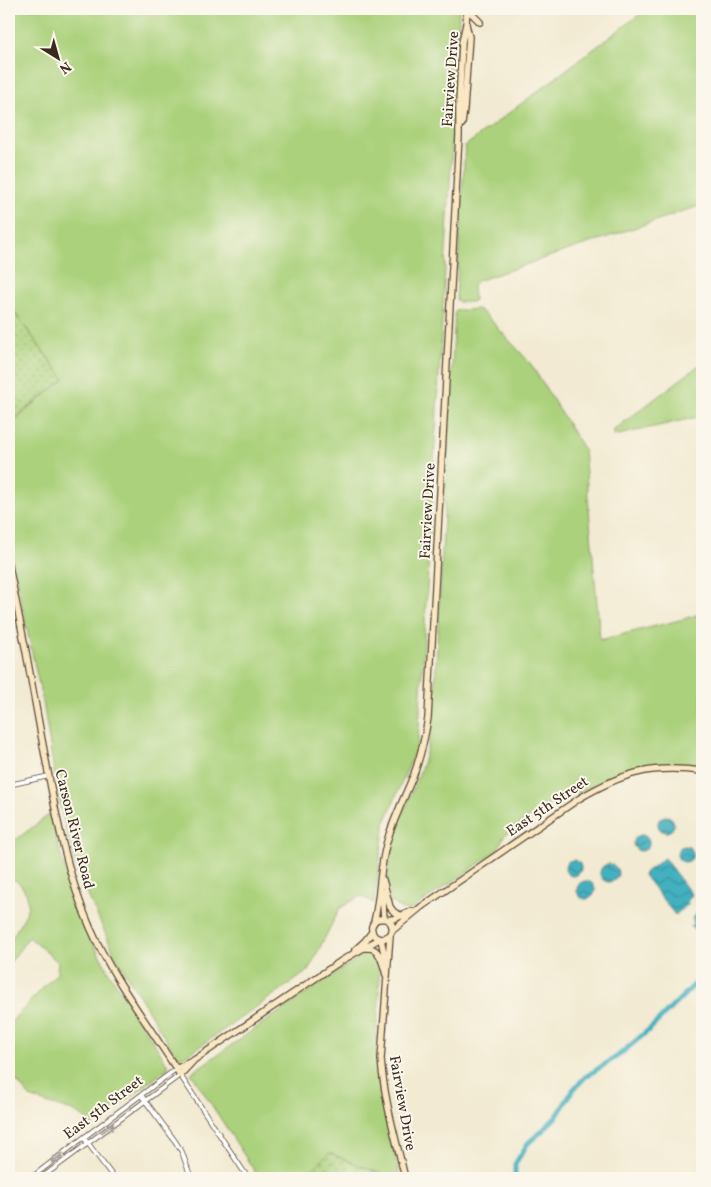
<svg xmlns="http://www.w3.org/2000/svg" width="711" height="1187" font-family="Vollkorn,serif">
<defs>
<pattern id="park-dots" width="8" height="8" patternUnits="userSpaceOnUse" patternTransform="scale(1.25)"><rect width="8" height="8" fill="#abd17b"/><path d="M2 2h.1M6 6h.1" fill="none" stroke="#8caa64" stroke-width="1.8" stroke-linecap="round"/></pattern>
<pattern id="water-waves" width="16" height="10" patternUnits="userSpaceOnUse" patternTransform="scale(1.25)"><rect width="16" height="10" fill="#42b0bf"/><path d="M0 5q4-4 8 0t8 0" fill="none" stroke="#388f9b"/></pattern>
</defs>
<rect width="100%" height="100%" fill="#fbf7ec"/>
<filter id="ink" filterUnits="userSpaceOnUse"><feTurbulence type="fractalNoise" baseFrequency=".02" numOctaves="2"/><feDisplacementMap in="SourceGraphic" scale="10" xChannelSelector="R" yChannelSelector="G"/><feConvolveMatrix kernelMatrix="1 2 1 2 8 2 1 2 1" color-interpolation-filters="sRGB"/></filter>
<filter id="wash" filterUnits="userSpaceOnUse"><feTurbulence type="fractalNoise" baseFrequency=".0096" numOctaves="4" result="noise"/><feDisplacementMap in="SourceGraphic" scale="20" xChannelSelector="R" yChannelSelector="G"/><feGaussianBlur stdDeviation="1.12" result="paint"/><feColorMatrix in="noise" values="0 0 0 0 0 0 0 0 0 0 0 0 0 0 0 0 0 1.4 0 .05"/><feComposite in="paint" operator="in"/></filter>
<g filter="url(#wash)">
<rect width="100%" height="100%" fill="#f2ead2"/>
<path fill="#abd17b" stroke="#737e4c" d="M9,9h450l-1,31 -40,704 -33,78 -11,81 -13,-7 -21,12 -32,63 -122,85h-10l-59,-97 -40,-88 -19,-75 -14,-88 -35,-162v-121l55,-46 -55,-74z
M647,9h55v196l-225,76 -4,4 1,15 -2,2h-14l-2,-3 9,-153z
M478,309l9,7 43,47 54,87 16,190 84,-21 18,-6v152l-26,-1 -31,2 -15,3 -15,6 -32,16 -36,15 -38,25 -5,5 -8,16 -84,57c-9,3 -13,-1 -19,-7l-2,1c-5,-24 -3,-53 6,-76 8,-20 18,-40 25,-61 5,-14 8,-30 11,-45l22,-410z
M702,363v53l-88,20v-6z
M50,814l19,71 12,36 29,53 58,91v3l-76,58 -10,-10 -9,-5 -27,-8 -16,-6 -21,-25v-48l48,-51 1,-11 -29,-25 -20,27v-21l17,-29 2,-9 -1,-10 -4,-7 -4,-5 -10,-7v-31z
M366,954l9,4c10,27 0,62 1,91 1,44 15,86 24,128l-9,1 -62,-25 -23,23v2h-47l-68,-105 171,-118z"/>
<path fill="url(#park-dots)" stroke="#737e4c" d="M9,306l55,73 -55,44z
M329,1153l62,25h-85v-2z"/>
<path fill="url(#water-waves)" stroke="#3e6d6e" d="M658 824a8 8 0 1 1 16 0a8 8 0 1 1-16 0Z
M633 843a8 8 0 1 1 16 0a8 8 0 1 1-16 0Z
M677 854a8 8 0 1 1 16 0a8 8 0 1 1-16 0Z
M664,858l28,37 -5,7 2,2 -14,11 -32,-41z
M565 868a8 8 0 1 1 16 0a8 8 0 1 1-16 0Z
M600 873a9 9 0 1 1 18 0a9 9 0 1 1-18 0Z
M577 890a9 9 0 1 1 18 0a9 9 0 1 1-18 0Z
M698,913l4,1v24l-11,-12 3,-3 -2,-5z"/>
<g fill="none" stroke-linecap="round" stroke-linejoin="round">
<path stroke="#42b0bf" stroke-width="5" d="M515,1178v-14l13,-21 14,-12 15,-15 16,-26 12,-13 33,-21 33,-28 51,-51"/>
</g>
</g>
<g filter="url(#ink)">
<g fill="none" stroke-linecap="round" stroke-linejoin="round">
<defs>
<path id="street" d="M9,785l40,-9
M141,1095l34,46 7,11 9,26
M84,1138l30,40
M31,1178l44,-34 101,-75
M41,1178l139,-103 68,103"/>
<path id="secondary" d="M467,9l13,13
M462,124l2,-15 5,-72 -3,-13
M9,566c12,58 23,116 33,174 12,63 22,128 48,187 23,53 60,99 90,148l14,-15
M383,880l7,27 4,5 8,4
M382,892l2,26
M388,920c5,4 6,9 2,15l-7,4c-4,0 -8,-1 -10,-5 -1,-3 -2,-6 -1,-8 4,-12 14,-5 21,-7 7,-2 13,-6 19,-8
M374,922c7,-28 5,-59 15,-87 7,-21 17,-41 25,-61 7,-19 11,-37 14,-56l31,-582v-31l3,-63 4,-18 1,-15
M393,930l28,-23 159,-109c44,-26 71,-33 122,-27
M390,935l-9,124c3,41 15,80 24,119
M381,939l5,24
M365,948c2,0 7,0 8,1 8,3 11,19 13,26
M355,950l10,-9 7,-9
M176,1069l18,-9 147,-99 38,-22"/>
</defs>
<use href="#street" stroke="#564739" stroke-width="5.5"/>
<use href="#secondary" stroke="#564739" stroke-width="8"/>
<use href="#street" stroke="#fff" stroke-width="4"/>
<use href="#secondary" stroke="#fae7c3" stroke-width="5.5"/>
</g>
<defs><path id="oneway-shaft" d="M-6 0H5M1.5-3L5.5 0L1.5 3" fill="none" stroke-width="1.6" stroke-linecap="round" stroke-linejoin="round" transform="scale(1.25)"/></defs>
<g stroke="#a79f9a">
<use href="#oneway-shaft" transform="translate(108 1128) rotate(-37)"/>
<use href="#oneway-shaft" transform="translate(57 1158) rotate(142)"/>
</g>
</g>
<g text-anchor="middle" stroke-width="4" stroke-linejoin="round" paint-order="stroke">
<g font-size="15" fill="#3b2a1e" stroke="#fbf7ec">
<text transform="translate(450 79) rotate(-86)" y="5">Fairview Drive</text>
<text transform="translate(427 511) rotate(-87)" y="5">Fairview Drive</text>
<text transform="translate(547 806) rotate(-34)" y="5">East 5th Street</text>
<text transform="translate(75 829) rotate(76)" y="5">Carson River Road</text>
<text transform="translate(403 1103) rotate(80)" y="5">Fairview Drive</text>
<text transform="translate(103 1107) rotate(-37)" y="5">East 5th Street</text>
</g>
</g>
<rect width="711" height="1187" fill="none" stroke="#fbf7ec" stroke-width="30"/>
<g transform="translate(58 58) rotate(143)" stroke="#fbf7ec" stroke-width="4" paint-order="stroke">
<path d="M0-4L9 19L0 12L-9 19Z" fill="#3b2a1e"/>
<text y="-8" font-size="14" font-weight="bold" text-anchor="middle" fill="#3b2a1e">N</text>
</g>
</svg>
